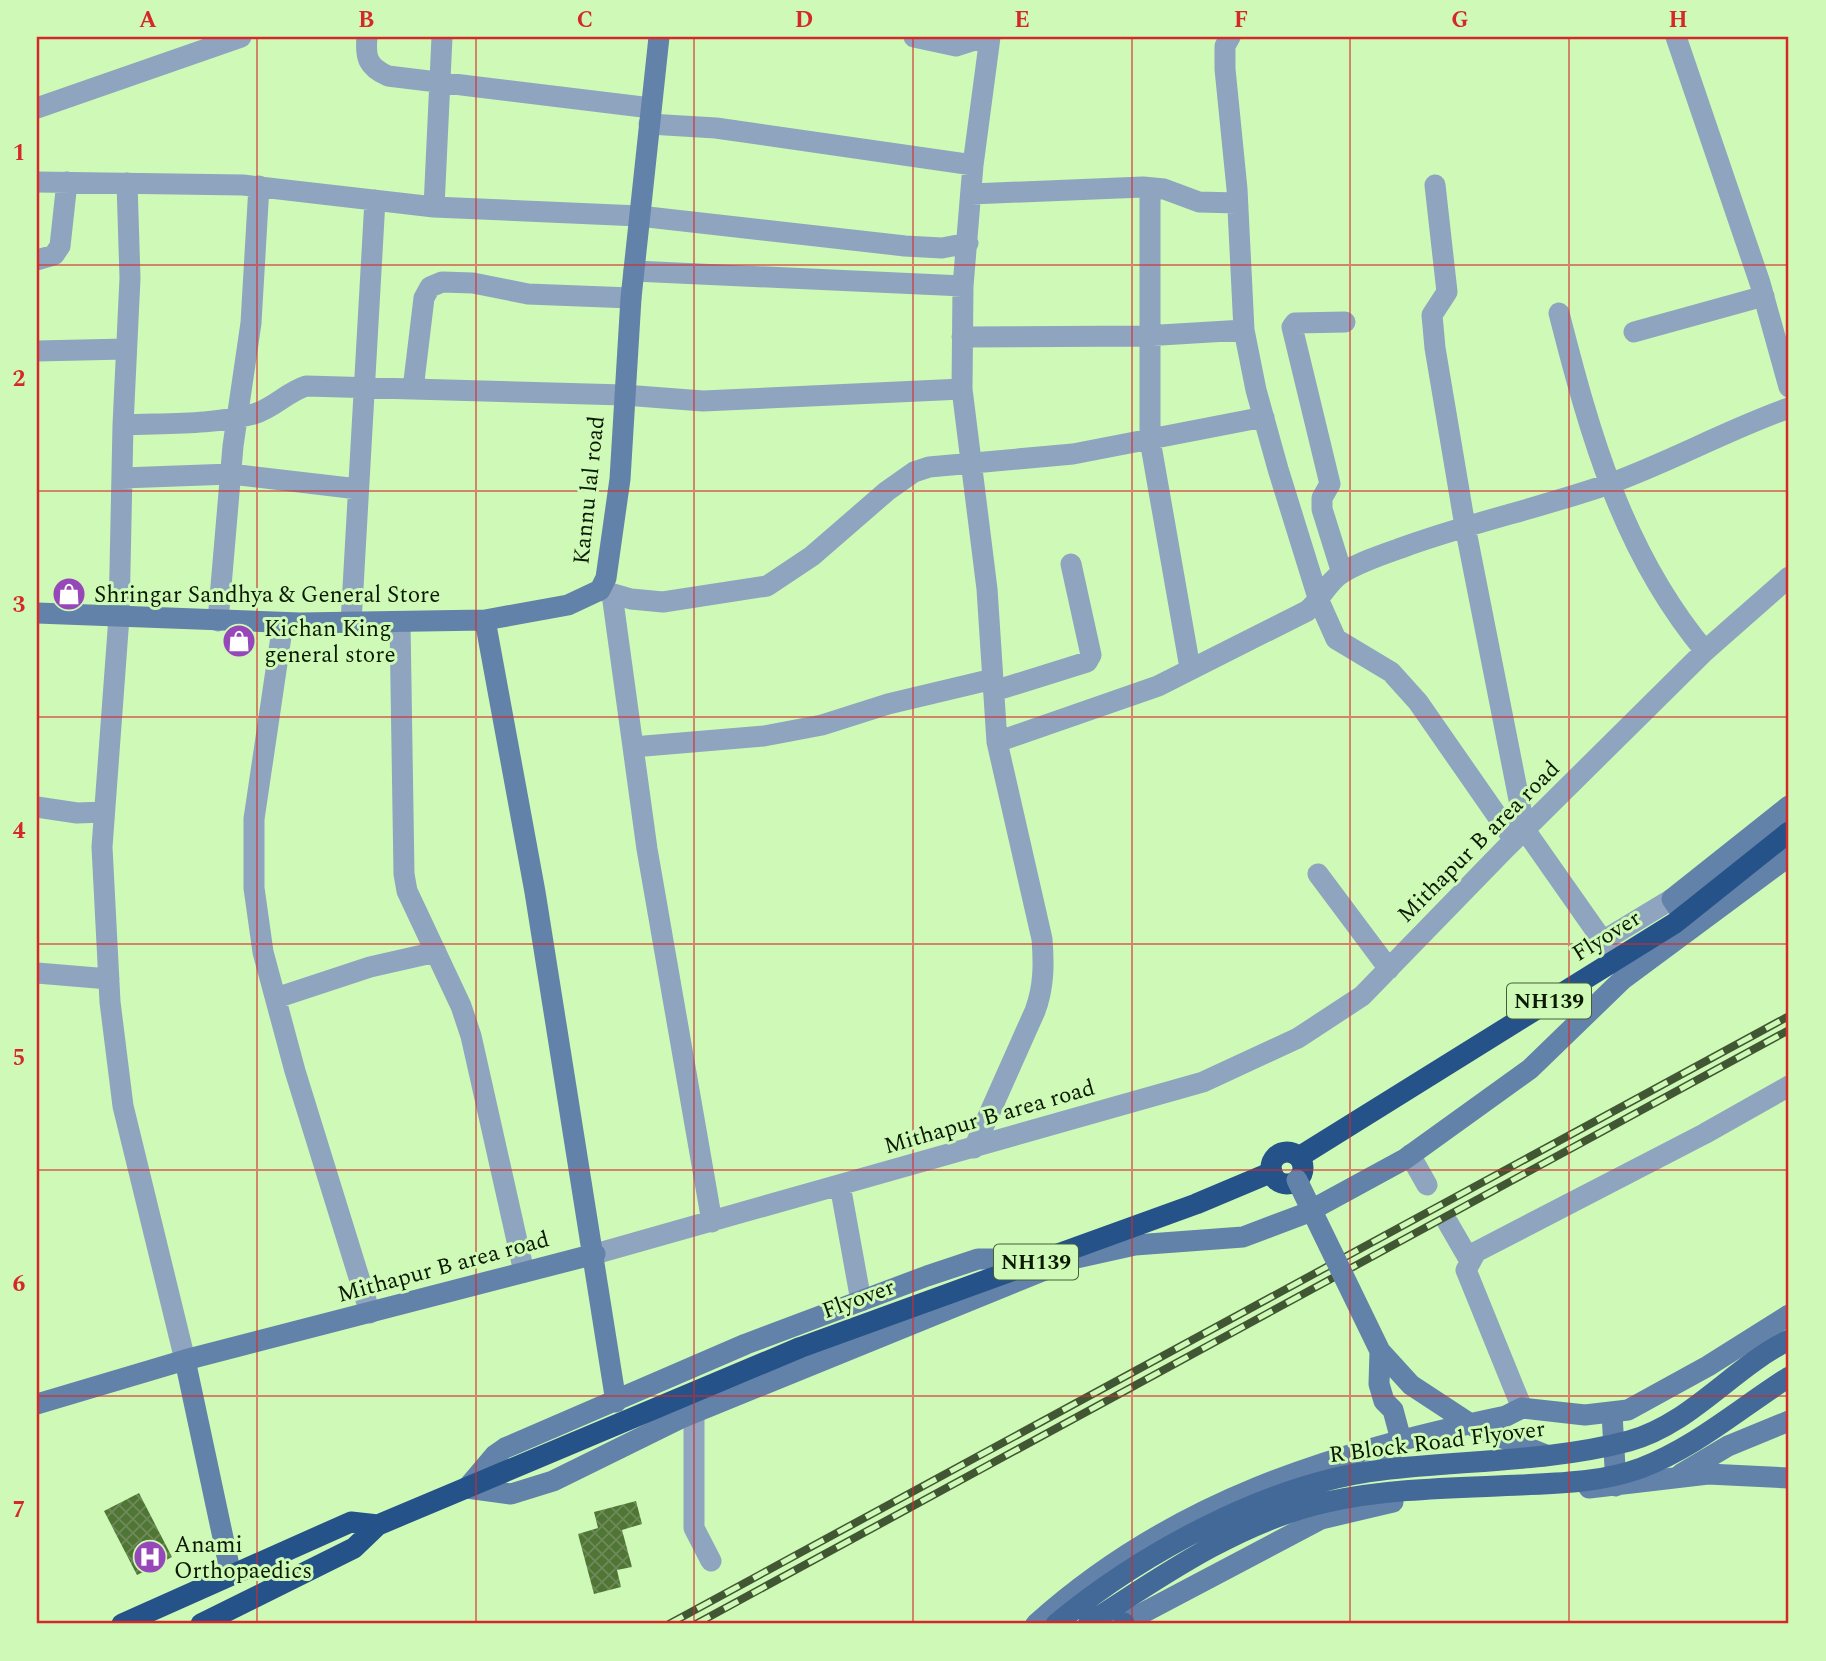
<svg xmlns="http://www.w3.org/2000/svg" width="1826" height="1661" font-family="Spectral,serif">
<defs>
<pattern id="building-cross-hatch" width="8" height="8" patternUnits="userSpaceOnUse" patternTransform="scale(1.75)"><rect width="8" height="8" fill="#4f7635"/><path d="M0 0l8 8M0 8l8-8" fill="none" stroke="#6e8a5b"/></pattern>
</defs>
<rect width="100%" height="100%" fill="#cff9b7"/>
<path fill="url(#building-cross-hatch)" d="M139,1493l33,64 -35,18 -33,-64z
M636,1501l6,23 -20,6 10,37 -15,3 4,17 -27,7 -16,-60 20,-6 -4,-16z"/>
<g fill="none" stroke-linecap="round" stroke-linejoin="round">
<path stroke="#8fa4bf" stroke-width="21" d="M367,37c-2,21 1,30 21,39l263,32
M914,37l42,9 28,-9
M1230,37l-5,9v23l12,120 7,141 12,60 22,79 41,132 17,38 55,33 27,30 96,138
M1676,37l84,246 29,104
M37,108l204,-71
M649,124l67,4 257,37
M37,182l206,3 191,22 205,9 266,30 37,2 26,-5
M127,183l3,95 -7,147 -4,192 -17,230 8,155 13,104 62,254
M1435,185l12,107 -15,23 3,33 30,178 60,304 101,144
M1150,188v252l40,228
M971,194l172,-7 21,2 35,13 38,1
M434,207l8,-170
M37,260l17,-5 6,-9 7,-64
M634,271l329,15
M1559,313c31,122 64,240 146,338
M1634,332l130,-36
M962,337l182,-1 100,-6
M37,351l89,-2
M413,389l11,-91 6,-11 12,-5 31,1 55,11 103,4
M123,425c43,-2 89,0 131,-11 20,-6 33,-22 52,-28l318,9 79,6 259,-12
M122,478l109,-4 127,15
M1342,573l-20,-64v-11l8,-14 -38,-157 3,-4 50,-1
M600,590l31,9 32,3 104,-16 45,-30 75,-65 27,-19 15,-5 144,-13 191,-37
M612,594l35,255 65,373
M218,621l15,-175 18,-123 8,-137
M400,622l4,252 3,17 54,115 10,30 53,236
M283,623l-29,196v69l9,64 32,119 75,242
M351,623l24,-423
M994,691l93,-29 4,-7 -20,-91
M997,742l161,-56 149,-75c15,-12 19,-28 35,-38 18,-11 39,-18 59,-25 68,-25 139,-40 208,-64 61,-22 118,-54 180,-76
M633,747l131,-11 58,-11 66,-21 105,-25
M37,807l40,6 27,-1
M1318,874l71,95
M1601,942l71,-43
M37,973l72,6
M276,998l94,-31 66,-15
M974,1148l61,-137c9,-24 9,-47 7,-72l-45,-197 -10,-153 -25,-200 1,-103 10,-121 17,-128
M1410,1155l17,30
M840,1185l21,116
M1448,1223l22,38
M595,1254l608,-172 95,-44 64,-42 142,-146 201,-199 84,-74
M1522,1408l-56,-138 10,-18 228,-118 85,-48
M694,1413v115l17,33"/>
<path stroke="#6282a9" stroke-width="21" d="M37,613l263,10 185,-3 83,-15 32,-15 6,-12 14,-99 11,-181 28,-261
M485,620l50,272 81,510
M1692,928l-20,-29 117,-93
M185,1360l46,215
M37,1404l148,-44 410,-106
M1612,1413l4,73
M1681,1474l47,-28 61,-25
M467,1488l44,6 42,-13 128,-63 391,-159 63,-14 108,-8 61,-23 101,-55 125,-90 93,-90 166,-123
M467,1488l28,-33 10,-7 241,-104 181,-68 51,-17h64
M1589,1488l119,-14 81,4
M1036,1624c137,-123 294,-171 470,-208l16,-8 63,7 43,-5 80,-44 81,-51
M1122,1624l199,-105 72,-17"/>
<path stroke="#426998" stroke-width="21" d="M1124,1623v1"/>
<path stroke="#255389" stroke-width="21" d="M1271 1168a16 16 0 1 1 32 0a16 16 0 1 1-32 0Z
M122,1624l229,-102 27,3
M201,1624l153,-76 24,-23 421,-177"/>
<defs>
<path id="rail" d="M669,1624l1120,-608
M696,1624l1093,-594"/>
</defs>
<use href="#rail" stroke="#415734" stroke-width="8"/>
<use href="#rail" stroke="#cff9b7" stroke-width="5" stroke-dasharray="16" stroke-linecap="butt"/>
<path stroke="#6282a9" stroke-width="21" d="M1297,1180l83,171 31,34 64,42 71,28
M1380,1351l-1,33 5,17 9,9 7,26 -16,33"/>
<path stroke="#426998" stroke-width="21" d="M1056,1624c87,-72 214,-141 326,-154 82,-10 167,-8 247,-29 62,-17 103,-73 160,-101
M1088,1624c73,-48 152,-103 239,-122 63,-14 129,-14 194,-17 41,-2 82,-3 120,-17 55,-21 99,-60 148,-91"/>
<path stroke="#255389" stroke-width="21" d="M1299,1157l376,-234 114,-91
M799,1348l397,-144 76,-32"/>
</g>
<path fill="none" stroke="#d62828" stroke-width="2" stroke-opacity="0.55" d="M257,37v1587M476,37v1587M694,37v1587M913,37v1587M1132,37v1587M1350,37v1587M1569,37v1587M37,265h1752M37,491h1752M37,717h1752M37,944h1752M37,1170h1752M37,1396h1752"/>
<defs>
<symbol id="shop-disc" viewBox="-11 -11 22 22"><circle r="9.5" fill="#9648b8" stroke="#cff9b7"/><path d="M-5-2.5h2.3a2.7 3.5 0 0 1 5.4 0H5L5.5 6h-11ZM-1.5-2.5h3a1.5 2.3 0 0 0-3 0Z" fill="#fff"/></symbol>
<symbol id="hospital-disc" viewBox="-11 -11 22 22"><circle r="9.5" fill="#9648b8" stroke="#cff9b7"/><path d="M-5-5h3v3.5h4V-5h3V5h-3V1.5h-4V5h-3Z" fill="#fff"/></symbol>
</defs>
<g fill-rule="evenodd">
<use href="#shop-disc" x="50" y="575" width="38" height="38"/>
<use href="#shop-disc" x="220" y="622" width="38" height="38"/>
<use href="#hospital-disc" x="131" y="1538" width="38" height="38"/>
</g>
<g text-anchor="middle" stroke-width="6" stroke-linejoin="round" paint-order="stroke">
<g fill="#cff9b7" stroke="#465d38" stroke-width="2">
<rect x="1507" y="983.5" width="84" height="35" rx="5"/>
<rect x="994" y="1244.5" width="84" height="35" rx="5"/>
</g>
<g font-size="21" font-weight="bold" fill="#0b1a02">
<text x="1549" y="1008">NH139</text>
<text x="1036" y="1269">NH139</text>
</g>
<g font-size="23" fill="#0b1a02" stroke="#cff9b7">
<text transform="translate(588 490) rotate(-84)" y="8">Kannu lal road</text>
<text transform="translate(1478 841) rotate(-45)" y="8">Mithapur B area road</text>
<text transform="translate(1606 935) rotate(-32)" y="8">Flyover</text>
<text transform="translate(989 1116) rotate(-16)" y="8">Mithapur B area road</text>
<text transform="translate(443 1266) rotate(-15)" y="8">Mithapur B area road</text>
<text transform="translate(858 1298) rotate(-20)" y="8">Flyover</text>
<text transform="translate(1437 1441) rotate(-7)" y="8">R Block Road Flyover</text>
</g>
<g font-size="23" fill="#0b1a02" stroke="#cff9b7" text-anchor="start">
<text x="94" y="602">Shringar Sandhya &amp; General Store</text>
<text x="264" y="636">Kichan King<tspan x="264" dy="26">general store</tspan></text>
<text x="174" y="1552">Anami<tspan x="174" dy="26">Orthopaedics</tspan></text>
</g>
</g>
<rect width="1826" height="1661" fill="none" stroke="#cff9b7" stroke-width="77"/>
<rect x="38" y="38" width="1749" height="1584" fill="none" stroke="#d62828" stroke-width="2.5"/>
<g font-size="23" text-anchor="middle" font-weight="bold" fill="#d62828">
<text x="148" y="27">A</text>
<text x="366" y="27">B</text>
<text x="585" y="27">C</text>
<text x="804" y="27">D</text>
<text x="1022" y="27">E</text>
<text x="1241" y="27">F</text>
<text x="1460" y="27">G</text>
<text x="1678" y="27">H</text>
<text x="19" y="160">1</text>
<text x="19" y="386">2</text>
<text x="19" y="612">3</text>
<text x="19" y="838">4</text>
<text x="19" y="1065">5</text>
<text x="19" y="1291">6</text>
<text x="19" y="1517">7</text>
</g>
</svg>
